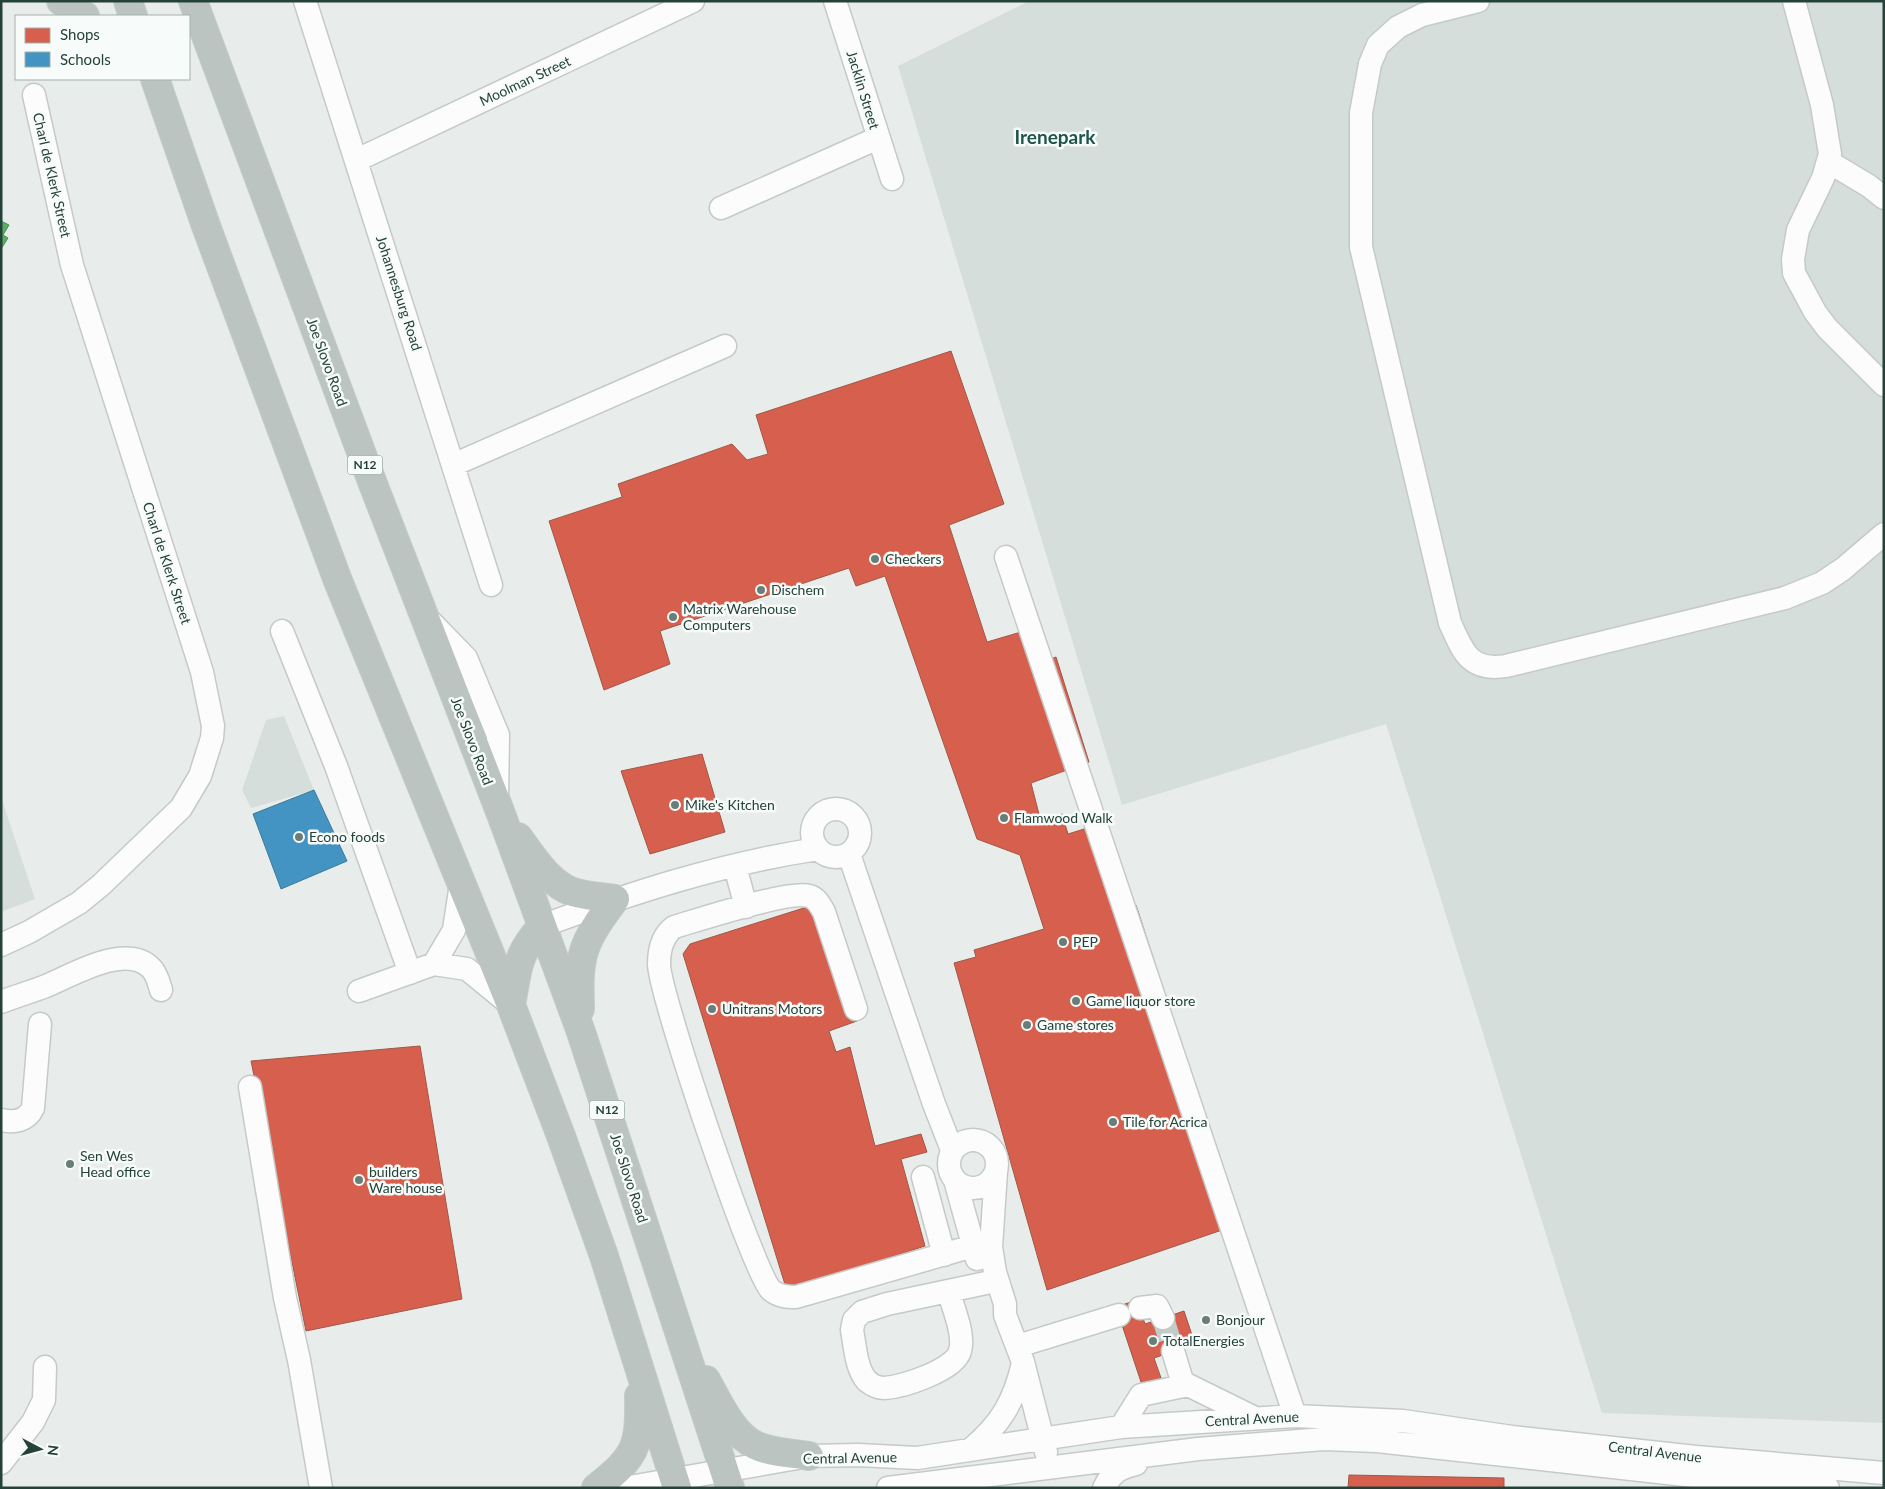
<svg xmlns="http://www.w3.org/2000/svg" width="1885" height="1489" font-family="Lato,sans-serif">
<rect width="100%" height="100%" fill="#e8edeb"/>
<path fill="#d6dedb" d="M1029,1h855v1422l-282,-10 -216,-689 -264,81 -224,-739z
M284,716l30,74 -63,18 -9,-18 24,-70z
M1,797l34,102 -34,13z"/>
<path fill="#d6604d" stroke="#a15747" d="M951,351l53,153 -55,21 38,117 51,-15 8,34 10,-4 33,105 -58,21 10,39 21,-8 6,20 32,-10 27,83 9,-2 56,173 33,151 -178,61 -93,-327 22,-6 -2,-7 70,-21 -24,-74 -43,-16 -92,-263 -29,10 -7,-18 -189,63 10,33 -66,26 -55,-169 73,-24 -4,-13 114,-40 15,16 21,-6 -12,-39z
M702,754l23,78 -75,22 -29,-83z
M810,906l10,4 37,111 -28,10 7,21 14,-5 25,99 46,-12 6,18 -26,7 24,87 -138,45 -104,-337 7,-10z
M420,1046l42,253 -156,32 -55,-270z
M1137,1300l8,24 39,-13 11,33 -41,14 7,20 -19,7 -26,-78z
M1349,1475l155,3v10h-156z"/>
<path fill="#4393c3" stroke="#3a7b9a" d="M314,790l33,71 -66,28 -28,-75z"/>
<path fill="#5aae61" stroke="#4a8e55" d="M1,221l8,4 -6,10 5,3 -7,11z"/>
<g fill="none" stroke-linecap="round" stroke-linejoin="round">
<path stroke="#c1cbc8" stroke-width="22" stroke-dasharray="22 11" stroke-linecap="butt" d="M1163,1318l10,33"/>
<defs>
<path id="minor" d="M305,1l186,584
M835,1l57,178
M1478,1l-56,14 -24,12 -20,18 -8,19 -9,49v134l89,376c13,28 19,49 56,43l279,-68 37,-15 21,-14 41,-35
M1794,1l28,104 8,49 -7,24 -25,52 -5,29 1,14 21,39 12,16 57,57
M357,160l336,-159
M1829,162l40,24 15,12
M721,208l157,-70
M453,465l272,-119
M1006,557l289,859
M428,619l38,39 32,77 -1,65
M282,631l54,135 74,207
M812 833a24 24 0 1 1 48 0a24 24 0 1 1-48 0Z
M849,854l85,250 18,46
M735,866l11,41
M542,926c89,-33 181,-63 276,-77
M1,945l28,-13 50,-29 22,-18 80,-77 19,-32 12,-38 1,-12 -11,-54 -130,-407 -38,-170
M434,964l20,-34 7,-46
M359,991l75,-27 33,5 44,36
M1,1002c15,-6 30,-10 45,-16 25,-10 80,-44 105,-18 6,6 8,15 10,22
M856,1009l-32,-97c-4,-7 -7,-14 -15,-16 -20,-6 -111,24 -135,31 -12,9 -15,22 -15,37 0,30 94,308 112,326 7,6 15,7 25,7l177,-51
M250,1087l35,211 14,62 22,128
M1,1120c13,3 26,1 32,-12l7,-84
M949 1164a24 24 0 1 1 48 0a24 24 0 1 1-48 0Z
M996,1172l-5,75 4,25 10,32v11l18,47 23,90
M923,1177l21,78
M955,1180l22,79
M949,1292c4,17 16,42 11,59 -5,19 -57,36 -76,37 -6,0 -12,-3 -17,-7 -11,-12 -12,-35 -15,-51l2,-10 8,-8 25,-8 99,-21
M1140,1308l17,-2 6,12
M1018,1346l101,-31
M1173,1351l10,33
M1121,1427l20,-32 47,-10 65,32
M970,1450c31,-26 44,-48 53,-87
M1,1463l32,-41 11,-22 1,-33
M624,1488l185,-32 49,-1 59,3 204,-31 174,-11 108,5 109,16 184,20 188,16
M888,1488l310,-39 126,-10 53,2 317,35 134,12
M1104,1488c8,-16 15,-20 32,-24"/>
<path id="highway" d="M61,1l24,15
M128,1l5,15
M193,1l180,483 128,330 80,218 149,456
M155,79l51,147 132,355 173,424 50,131 43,120 73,232
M518,837c14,19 31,47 55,55 13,4 29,5 42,7 -33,44 -37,55 -35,110
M511,1005c7,-37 5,-50 31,-79
M706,1380c12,21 26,54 49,65 16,8 37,8 54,11
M596,1488c40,-32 44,-40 43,-92"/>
</defs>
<use href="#minor" stroke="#c5cac8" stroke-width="25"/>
<use href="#highway" stroke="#c3ccc9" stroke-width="30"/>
<use href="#minor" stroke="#fcfcfc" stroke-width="22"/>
<use href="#highway" stroke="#bcc4c2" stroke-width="28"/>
</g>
<g fill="#697e78" stroke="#f7fbf9" stroke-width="2">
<circle cx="875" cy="559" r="5"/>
<circle cx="761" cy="590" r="5"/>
<circle cx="673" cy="617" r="5"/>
<circle cx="675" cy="805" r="5"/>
<circle cx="1004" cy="818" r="5"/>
<circle cx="299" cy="837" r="5"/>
<circle cx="1063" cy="942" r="5"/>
<circle cx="1076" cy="1001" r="5"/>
<circle cx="712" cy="1009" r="5"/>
<circle cx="1027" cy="1025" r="5"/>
<circle cx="1113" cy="1122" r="5"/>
<circle cx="70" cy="1164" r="5"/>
<circle cx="359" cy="1180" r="5"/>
<circle cx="1206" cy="1320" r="5"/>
<circle cx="1153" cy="1341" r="5"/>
</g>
<g text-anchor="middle" stroke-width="5" stroke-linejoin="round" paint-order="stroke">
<g fill="#f7fbf9" stroke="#637a73" stroke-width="1">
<rect x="347.5" y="455.5" width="35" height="19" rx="4"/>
<rect x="589.5" y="1100.5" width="35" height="19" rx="4"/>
</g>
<g font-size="12" font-weight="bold" fill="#24423a">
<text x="365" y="469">N12</text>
<text x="607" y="1114">N12</text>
</g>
<g font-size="14" fill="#24423a" stroke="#f7fbf9">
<text transform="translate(525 81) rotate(-25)" y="5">Moolman Street</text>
<text transform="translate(863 90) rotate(73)" y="5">Jacklin Street</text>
<text transform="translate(52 175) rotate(77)" y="5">Charl de Klerk Street</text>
<text transform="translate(399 293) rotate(72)" y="5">Johannesburg Road</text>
<text transform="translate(327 362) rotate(70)" y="5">Joe Slovo Road</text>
<text transform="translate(167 563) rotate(72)" y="5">Charl de Klerk Street</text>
<text transform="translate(472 741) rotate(69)" y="5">Joe Slovo Road</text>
<text transform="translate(629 1178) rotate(72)" y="5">Joe Slovo Road</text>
<text transform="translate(1252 1419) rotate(-3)" y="5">Central Avenue</text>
<text transform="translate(1655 1452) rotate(7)" y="5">Central Avenue</text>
<text transform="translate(850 1458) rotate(-1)" y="5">Central Avenue</text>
</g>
<g font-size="14" fill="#24423a" stroke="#f7fbf9" text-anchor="start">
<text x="885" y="564">Checkers</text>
<text x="771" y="595">Dischem</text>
<text x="683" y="614">Matrix Warehouse<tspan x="683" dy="16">Computers</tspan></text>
<text x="685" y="810">Mike's Kitchen</text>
<text x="1014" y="823">Flamwood Walk</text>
<text x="309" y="842">Econo foods</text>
<text x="1073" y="947">PEP</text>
<text x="1086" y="1006">Game liquor store</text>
<text x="722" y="1014">Unitrans Motors</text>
<text x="1037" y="1030">Game stores</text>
<text x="1123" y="1127">Tile for Acrica</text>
<text x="80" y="1161">Sen Wes<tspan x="80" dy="16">Head office</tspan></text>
<text x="369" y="1177">builders<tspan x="369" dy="16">Ware house</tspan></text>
<text x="1216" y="1325">Bonjour</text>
<text x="1163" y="1346">TotalEnergies</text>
</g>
<g font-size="19" font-weight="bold" fill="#1f5548" stroke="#f7fbf9">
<text x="1055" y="144">Irenepark</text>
</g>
</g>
<rect width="1885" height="1489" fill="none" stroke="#24423a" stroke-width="5"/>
<rect x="15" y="15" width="175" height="65" fill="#f7fbf9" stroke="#a3b1ad"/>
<rect x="25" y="28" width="25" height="15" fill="#d6604d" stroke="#a3b1ad"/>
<text x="60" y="40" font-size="15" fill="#24423a">Shops</text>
<rect x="25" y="52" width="25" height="15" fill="#4393c3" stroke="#a3b1ad"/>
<text x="60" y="65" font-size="15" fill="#24423a">Schools</text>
<g transform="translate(40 1449) rotate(96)" stroke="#f7fbf9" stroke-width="4" paint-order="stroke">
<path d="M0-4L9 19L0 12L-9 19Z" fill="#24423a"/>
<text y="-8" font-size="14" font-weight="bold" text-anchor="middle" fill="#24423a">N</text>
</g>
</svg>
